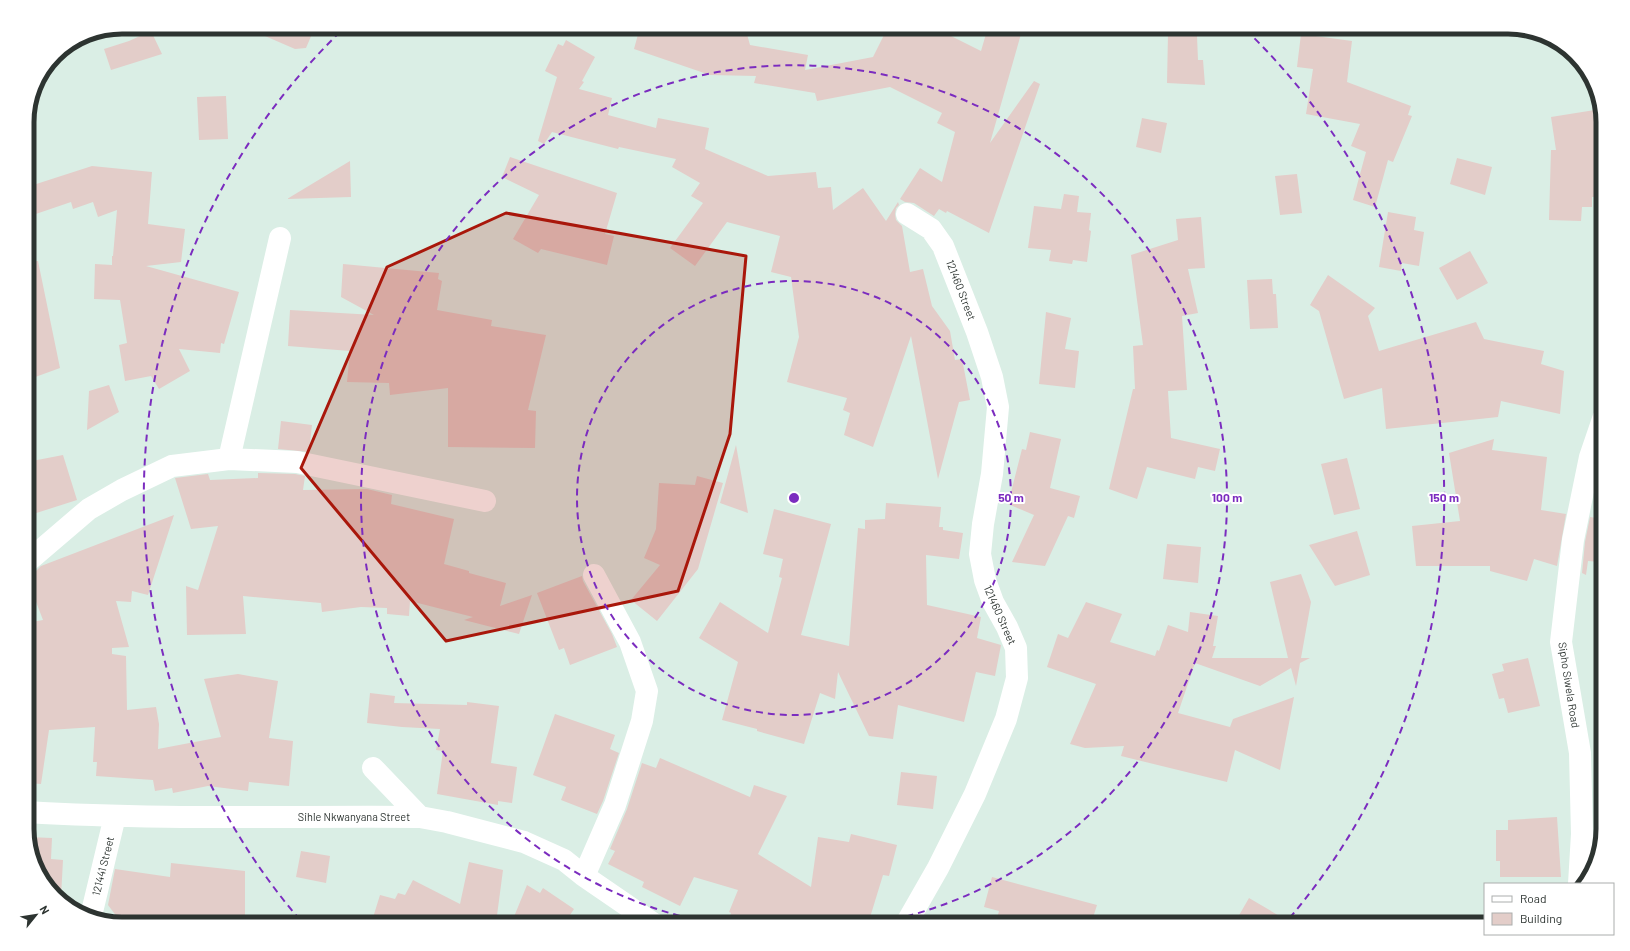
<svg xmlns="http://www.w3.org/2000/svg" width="1630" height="951" font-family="Barlow,sans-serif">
<rect width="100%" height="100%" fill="#daeee5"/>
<path fill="#e3cdc9" d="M244,27h71l-9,21 -11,1z
M640,27h65l-1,7 27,-7h14l5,18 58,10 -3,15 68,-13 15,-30h45l48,24 7,-24h35l-33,116 44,-62 6,3 -51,149 -42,-22 -1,2 -7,-4 -5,7 -20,-13 -9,-1 -5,-3 20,-31 22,14 13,-50 -18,-9 5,-10 -52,-26 -73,14 -2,-8 -61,-10 2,-7 -46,-1 -76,-26z
M151,31l11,23 -51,16 -7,-21 25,-8z
M1168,34l29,2 1,24h5l2,25 -38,-2z
M1301,34l51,7 -5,41 64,24 -3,9 4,1 -19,46 -5,-2 -13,47 -22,-7 13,-48 -15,-6 9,-22 -54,-10 7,-45 -16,-2z
M566,40l29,17 -13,24 2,1 -5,7 33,9 -4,17 48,13 2,-10 51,10 -4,21 63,27 48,-4 2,16 13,-1 2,23 30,-22 23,33 12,-19 1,3 -3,3 -1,6 1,6 6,6 8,46 13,-3 9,37 18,25 5,29 7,-1 8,41 -11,2 -21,77 -27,-143 -38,111 -29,-12 6,-22 -7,-3 4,-12 -60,-16 12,-45 -8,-60 -20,-5 9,-36 -53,-14 -32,44 -25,-18 33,-45 -12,-7 9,-13 -28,-16 4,-8 -57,-12 -1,2 -66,-17 -8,12 -6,-3 19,-64 -12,-6 13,-27 5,2z
M226,96l2,43 -29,1 -2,-43z
M1601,109l2,7v30h-2l-2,51h-7v10h-10l-1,14 -32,-1 2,-70h5l-5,-33z
M1142,118l25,5 -6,30 -25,-6z
M510,157l107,36 -12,41 9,2 -7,29 -66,-16 -3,4 -25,-14 26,-44 -37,-18z
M1457,158l35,9 -7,28 -35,-11z
M350,161l1,36 -64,2z
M92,166l60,6 -4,52 37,5 -4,33 -35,4 93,26 -15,52 -3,-1 -1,10 -41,-4 11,22 -31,18 -8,-13 -26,5 -6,-36 8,-2 -7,-43 -26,-1 1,-35 17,1v-9h1l4,-46 -19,7 -5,-15 -20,7 -2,-7 -44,15v-30z
M1297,174l5,39 -22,2 -5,-39z
M1064,194l15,2 -2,16 14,1 -2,17 2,1 -4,31 -14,-2 -1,4 -23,-3 2,-11 -23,-2 6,-42 27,3z
M1388,212l28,5 -2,13 10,2 -5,34 -17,-3 -1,8 -22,-4z
M1201,217l4,51 -17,1 10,44 -16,3 5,74 -19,1 3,47 49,11 -5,22 -17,-4 -3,12 -48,-12 -10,32 -28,-10 24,-100h2l-2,-43 10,-1 -12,-90 47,-15 -2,-21z
M1470,251l18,32 -31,17 -18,-32z
M38,261l22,107 -33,12v-118z
M343,264l96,9 -1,6 4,2 -5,29 55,10 -1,6 55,9 -18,75 8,1 -1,37 -87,-1v-59l-58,7 -1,-12 -42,-1 3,-31 -62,-5 2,-36 84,5 -33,-18z
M1328,275l47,33 -7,8 11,35 97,-29 8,17 60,12 -3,13 23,7 -4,43 -59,-13 -3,16 -112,12 -4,-41 -38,11 -25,-88 -9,-6z
M1272,279l1,15h3l2,34 -28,1 -3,-49z
M1046,312l25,6 -6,31 14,2 -4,37 -36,-4z
M109,385l10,27 -32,18 2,-39z
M281,421l31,4 -3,27 -31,-3z
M1030,432l31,7 -11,49 30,8 -6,22 -6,-2 -23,50 -33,-4 22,-47 -26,-11 14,-55 4,1z
M1494,439l-2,11 55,7 -6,53 25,4 -9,52 -23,-7 -7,22 -37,-10v-5h-74l-4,-40 48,-5 -11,-68z
M736,445l12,68 -28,-10z
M63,455l14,45 -50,16v-54z
M1347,458l13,51 -26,6 -13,-51z
M258,473l37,1 10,2 -2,14 64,-1 25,6 -1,9 63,15 -10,45 25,7v2l37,10 -6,23 32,-11 -13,39 -55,-14 9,-3 -63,-16 -1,15 -22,-2v-6l-26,-1 -39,5 -1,-9 -78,-7 3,38 -59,1 -1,-49 12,4 20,-64 -27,3 -16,-51 33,-4 2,6 48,-2z
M697,476l26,7 -25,86 -41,52 -26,-21 29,-35 -16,-7 12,-29 3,-46 36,2z
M886,503l55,4 -2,20h4v3l20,3 -4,26 -33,-4 1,50 54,12 -4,21 24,7 -6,31 -19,-4 -12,50 -66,-17 -5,34 -24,-3 -31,-64 -3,27 -15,-6 -16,51 -47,-13v-2l-35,-9 16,-58 -39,-24 21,-36 48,31 14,-55 -3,-1 4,-18 -20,-5 11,-45 57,15 -30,111 48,11 9,-118 7,1v-9l20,-1z
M174,515l-26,80 -16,-4 -1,11 -15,-1 13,46 -17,1v6l14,2 1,54 29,-3 3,17 -1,25 63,-12 -17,-58 34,-5 40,7 -9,57 24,3 -4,45 -40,-4 -1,9 -40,-5 -35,7 -1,-5 -17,3 -2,-11 -57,-4 1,-14h-4l2,-35 -46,3 -8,54 -14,-1v-153l7,-1 -2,-7 11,-2 -16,-42v-4l8,-2 6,-6z
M1590,517l13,2v26l-3,17 -12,-1 -2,14 -4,-2 3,-31z
M1357,531l13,44 -35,11 -26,-41z
M1167,544l34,3 -3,36 -35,-4z
M1301,574l10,28 -10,56h9l-10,5 -4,23 -5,-18 -31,18 -65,-23 -17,50 52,14 3,-8 61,-22 -14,73 -45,-20 -8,32 -106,-26 3,-10 -39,2 -15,-4 26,-60 -49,-17 11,-33 10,4 18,-36 36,12 -12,28 45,14 2,-6 2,1 9,-26 20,7 2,-20 28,4 -5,30h3l-4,12h76l-18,-76z
M582,576l1,5 29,53 5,13 -47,18 -6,-17 -5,2 -22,-57z
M1528,658l12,48 -32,7 -4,-15 -5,1 -7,-25 12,-3 -2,-7z
M370,693l25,3 -1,7 73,2v-3l32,4 -8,57 26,4 -5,36 -14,-2v4l-61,-11 6,-43 -7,-1 4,-21 -38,-2 -35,-4z
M555,714l60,21 -5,14 9,4 -16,48 -6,13 -36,-14 5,-13 -33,-12z
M660,758l90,39 4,-12 33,11 -29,58 53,33 7,-50 31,5 2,-8 46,11 -8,31 -6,-1 -15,49h-141l4,-11 -2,-1 9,-22 -44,-13 -14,29 -38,-19 2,-5 -36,-18 7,-13 -5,-2 17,-40 15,-46 14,5z
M901,772l36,4 -4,33 -36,-4z
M1557,817l4,60h-61v-16h-4v-31h12v-10z
M28,837l24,1 -1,21 12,1 -2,37 -21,-20z
M301,851l29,5 -4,27 -30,-6z
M469,862l34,8 -7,53 1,1h-126l9,-29 15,4 3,-6 7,2 8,-15 47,24z
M171,863l74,8v53h-113l-6,-7 -6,4 -12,-16 7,-36 55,8z
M992,877l105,28 -6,19h-71l-23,-6 2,-7 -15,-4z
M527,885l13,8 3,-5 31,21 -10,15h-53z
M1249,898l44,26h-59z"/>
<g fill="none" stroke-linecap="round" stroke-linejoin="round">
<path stroke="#fff" stroke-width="22" d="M229,459l51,-221
M27,562l62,-53 33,-19 50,-24 57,-7 68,3 188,39
M373,768l47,49
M27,812c131,8 262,4 393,5l27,5 77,20 40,18 20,16 70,48
M584,876l31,-71 27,-84 5,-30 -17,-49 -36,-67
M1579,884l3,-50 -2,-81 -19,-111 12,-102 17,-83 13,-38
M91,916l24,-100
M906,924l32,-56 37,-74 31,-75 11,-41 -1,-30 -9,-21 -14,-25 -8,-22 -5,-26 3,-30 9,-50 6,-67 -6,-30 -15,-45 -34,-86 -12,-17 -24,-15"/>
</g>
<path fill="#a9170b" fill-opacity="0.2" stroke="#a9170b" stroke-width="3" stroke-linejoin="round" d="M506,213l240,43 -16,178 -52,157 -232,50 -145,-173 86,-201z"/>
<g fill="none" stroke="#7b2cbf" stroke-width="2" stroke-dasharray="7 5">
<circle cx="794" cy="498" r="217"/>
<path d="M715 924A433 433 0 1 1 873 924"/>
<path d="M300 920A650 650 0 0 1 342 30M1246 30A650 650 0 0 1 1288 920"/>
</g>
<g text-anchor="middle" stroke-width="4" stroke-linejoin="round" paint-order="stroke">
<g font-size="11" fill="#2d3431" stroke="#fff">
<text transform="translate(961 290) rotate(69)" y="4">121460 Street</text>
<text transform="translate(1000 615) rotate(66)" y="4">121460 Street</text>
<text transform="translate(1569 685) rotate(81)" y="4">Sipho Siwela Road</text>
<text x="354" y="821">Sihle Nkwanyana Street</text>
<text transform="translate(103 866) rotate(-76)" y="4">121441 Street</text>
</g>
</g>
<path d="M0 0H1630V951H0ZM122 34H1508A88 88 0 0 1 1596 122V829A88 88 0 0 1 1508 917H122A88 88 0 0 1 34 829V122A88 88 0 0 1 122 34Z" fill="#fff" fill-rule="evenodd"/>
<path fill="none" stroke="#2d3431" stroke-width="5" d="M122 34H1508A88 88 0 0 1 1596 122V829A88 88 0 0 1 1508 917H122A88 88 0 0 1 34 829V122A88 88 0 0 1 122 34Z"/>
<circle cx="794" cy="498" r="6" fill="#7b2cbf" stroke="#fff" stroke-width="2"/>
<g font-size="12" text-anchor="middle" font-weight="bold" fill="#7b2cbf" stroke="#fff" stroke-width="4" stroke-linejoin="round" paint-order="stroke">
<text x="1011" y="502">50 m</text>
<text x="1227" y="502">100 m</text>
<text x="1444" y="502">150 m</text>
</g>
<rect x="1484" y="883" width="130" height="52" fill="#ffffff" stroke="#abaead"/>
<rect x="1492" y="896" width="20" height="6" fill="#ffffff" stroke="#abaead"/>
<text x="1520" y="903" font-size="12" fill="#2d3431">Road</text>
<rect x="1492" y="913" width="20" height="12" fill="#e3cdc9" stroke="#abaead"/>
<text x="1520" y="923" font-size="12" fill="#2d3431">Building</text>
<g transform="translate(36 915) rotate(60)" stroke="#ffffff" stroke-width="3" paint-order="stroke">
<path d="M0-3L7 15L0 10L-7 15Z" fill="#2d3431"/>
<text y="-6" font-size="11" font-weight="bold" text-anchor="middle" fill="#2d3431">N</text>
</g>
</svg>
